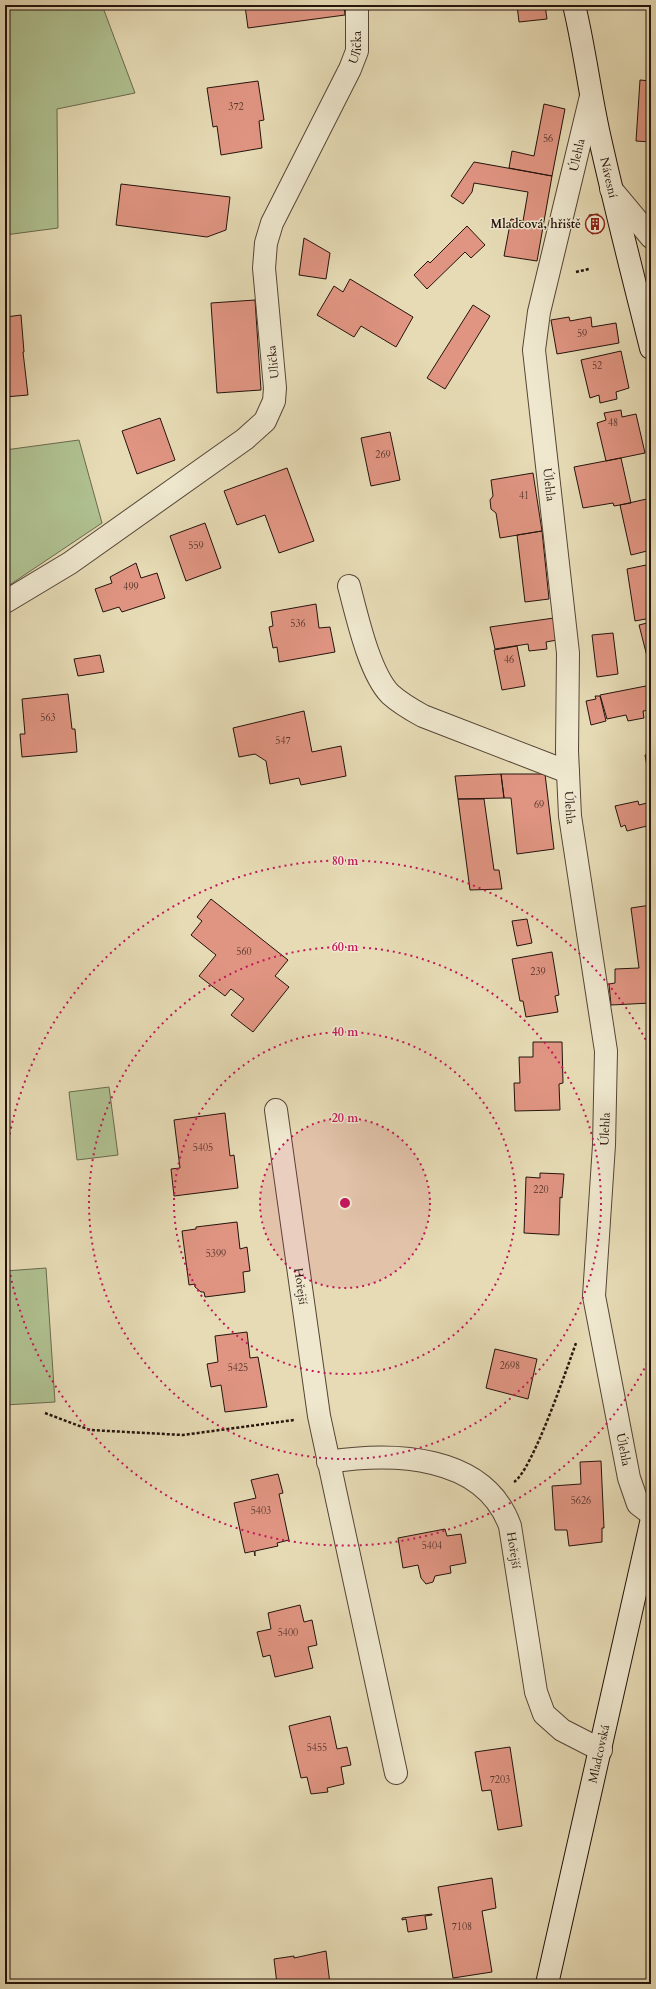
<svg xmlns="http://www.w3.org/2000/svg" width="656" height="1989" font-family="Cardo,serif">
<rect width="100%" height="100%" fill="#e6dbb5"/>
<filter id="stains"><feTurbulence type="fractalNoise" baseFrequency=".005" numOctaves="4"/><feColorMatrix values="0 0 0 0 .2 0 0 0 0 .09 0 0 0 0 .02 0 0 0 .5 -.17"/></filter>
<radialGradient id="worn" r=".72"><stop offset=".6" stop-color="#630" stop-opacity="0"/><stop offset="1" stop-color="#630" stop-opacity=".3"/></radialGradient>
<path fill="#b0c191" stroke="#6a6a4e" d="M5,5h97l33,88 -78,16 1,119 -53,7z
M79,440l23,83 -97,65v-138z
M109,1087l9,68 -41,5 -8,-68z
M46,1268l9,134 -50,3v-134z"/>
<path fill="#e09582" stroke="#25130c" d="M251,5h93l1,10 -97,13 -3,-22z
M517,5h28l2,14 -28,3z
M640,80l11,1v61l-15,-1z
M258,81l6,39 -5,1 3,27 -41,7 -4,-29 -4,1 -6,-39z
M544,104l21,5 -13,67 -43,-8 3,-17 22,5z
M474,162l78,14 -15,85 -33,-5 7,-37 12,2 5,-29 -54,-9 -2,9 -9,12 -12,-8z
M121,184l109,13 -4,33 -19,7 -91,-12z
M598,214l3,18 -9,2 -3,-19z
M467,226l18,19 -14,13 -6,-6 -38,37 -13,-14 14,-14 2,2z
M304,238l26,15 -4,26 -27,-4z
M350,279l63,38 -17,30 -35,-21 -7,11 -37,-22 17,-29 9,6z
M255,300l6,90 -44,3 -6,-90z
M473,305l17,11 -45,73 -18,-11z
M21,315l3,37h-1l5,43 -23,2 1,-80z
M569,317l1,4 21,-4 1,10 24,-4 3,20 -62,11 -6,-34z
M621,351l8,37 -13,4 1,7 -17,4 -1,-8 -9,3 -9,-38z
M621,410l1,7 14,-3 9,39 -39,8 -9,-38 9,-3 -2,-7z
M160,418l15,42 -38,14 -15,-43z
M390,432l10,48 -29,6 -10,-48z
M621,458l10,45 -17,3 -1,-3 -30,5 -9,-41z
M287,468l27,73 -35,12 -14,-38 -28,10 -13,-34z
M533,473l9,58 -42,7 -4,-25 -5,-4 -1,-9 3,-4 -2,-16z
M651,498v52l-20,5 -11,-50z
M205,523l16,45 -35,13 -16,-45z
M542,531l7,68 -24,3 -8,-67z
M136,563l5,15 16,-5 8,25 -43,14 -3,-5 -16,5 -8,-23 17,-6 -2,-6z
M651,564v54l-16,3 -8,-52z
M316,604l3,24 11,-1 5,25 -56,10 -2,-15 -4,1 -4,-21 4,-1 -2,-14z
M554,618l3,22 -11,2 1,7 -18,2 -1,-7 -33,5 -5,-22z
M651,622v50l-12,-47z
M613,633l5,41 -21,3 -5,-42z
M517,646l8,40 -23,4 -8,-40z
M100,655l4,17 -26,4 -4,-17z
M651,685v25l-8,1 1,7 -16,3 -2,-6 -19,4 -7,-24z
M68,694l4,35h3l2,23 -55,5 -2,-23h5l-3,-35z
M595,696h5l6,25 -15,4 -5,-24 10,-2z
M304,711l8,41 29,-6 5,30 -45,9 -2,-7 -29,6 -4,-23 -11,-7 -16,3 -6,-29z
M651,754v24h-2l-4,-23z
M501,774h44l9,75 -37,5 -6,-56h-7z
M501,774l3,24 -46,1 -3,-23z
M458,799h26l10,71h5l3,19 -32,1z
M638,801l1,4 12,-3v23l-24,6 -2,-6 -4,2 -6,-21z
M211,899l77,61 -13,16 14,11 -36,45 -22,-17 13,-16 -13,-10 -6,7 -26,-20 17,-21 -25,-20 11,-14 -5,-4z
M651,905v98l-40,2 -2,-21 6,-1v-14l24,-1 -8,-60z
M527,919l5,24 -15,3 -5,-25z
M552,952l7,43 -4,1 3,16 -32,5 -3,-16h-3l-8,-42z
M533,1042h29l1,41 -4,1 1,26 -45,1 -1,-28h6l-1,-26h14z
M225,1113l5,43 4,-1 4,33 -64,8 -3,-27 9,-1 -6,-48z
M540,1173l24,1 -2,24 -2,-1 -1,38 -35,-2 2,-56 14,1z
M237,1222l3,27 7,-2 3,24 -7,1 2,20 -40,5 -1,-5h-3l-6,-5v-3l-6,1 -7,-54 14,-2v-2z
M247,1332l3,26 8,-1 9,50 -42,5 -4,-27 -10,2 -4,-23 11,-2 -3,-26z
M495,1349l42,10 -9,40 -42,-11z
M601,1461l3,67h-2v14l-33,4 -2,-16h-12l-3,-44 29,-2 -1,-22z
M278,1474l5,19 -4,1 10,46 -12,3 1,3 -23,5v5l-1,-5 -9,2 -11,-50 22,-5 -5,-18z
M445,1529l2,7 14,-2 5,29 -16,3 1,7 -16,3 -2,6 -7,2 -5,-6 -3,-13 -15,3 -5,-30z
M300,1605l4,17 8,-2 5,25 -9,2 5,21 -38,9 -5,-22 -7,2 -6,-25 14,-3 -3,-16z
M330,1716l7,33 10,-2 4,18 -10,2 3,17 -17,4 1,4 -17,2 -4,-17 -6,1 -12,-52z
M510,1747l12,79 -24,4 -7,-40 -9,1 -7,-39z
M492,1878l4,30 -14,3 10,61 -39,6 -15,-91z
M432,1914v1l-7,1 2,13 -19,3 -2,-13 -4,1v-2z
M326,1951l4,33h-53l-3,-25 20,-3v2z"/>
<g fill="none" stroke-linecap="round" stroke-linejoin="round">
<defs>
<g id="street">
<path id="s1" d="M591,96l-52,216 -5,38 34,303 -1,98 3,65 36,235 -2,94 -10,151 35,182 9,26 13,10"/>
<path d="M611,189l40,48"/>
<path d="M349,586c8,30 20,86 41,108 10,9 22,16 33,22l145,56"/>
<path id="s2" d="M5,602l65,-39 175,-124 20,-18 9,-20 1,-13 -11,-120 2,-25 6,-20 78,-154 7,-18v-46"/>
<path id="s3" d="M276,1110l43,306 77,357"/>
<path id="s4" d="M328,1462c65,-10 156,-8 182,64l26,166 8,22 18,16 39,20"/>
</g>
<g id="secondary">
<path id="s5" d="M574,5c10,41 15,83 24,125 16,73 35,146 53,218"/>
<path id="s6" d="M547,1984l104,-461"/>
</g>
</defs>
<use href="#street" stroke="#554536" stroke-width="24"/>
<use href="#secondary" stroke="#25130c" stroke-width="24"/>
<path stroke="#25130c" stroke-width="2.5" stroke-dasharray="3 2" stroke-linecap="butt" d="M576,272l13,-3
M45,1413l45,17 93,5 111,-15
M514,1482c18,-11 53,-114 62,-139"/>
<use href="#street" stroke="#efe8cf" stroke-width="22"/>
<use href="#secondary" stroke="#efe8cf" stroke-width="22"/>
</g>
<circle cx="345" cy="1203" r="85" fill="#c2185b" fill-opacity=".12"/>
<g fill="none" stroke="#c2185b" stroke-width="2" stroke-dasharray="2 4">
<circle cx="345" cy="1203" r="85"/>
<circle cx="345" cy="1203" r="171"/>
<circle cx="345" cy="1203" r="256"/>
<path d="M650 1358A342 342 0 0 1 5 1242M5 1164A342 342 0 0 1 650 1048"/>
</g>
<defs>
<symbol id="building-ring" viewBox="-11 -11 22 22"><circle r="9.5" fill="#efe8cf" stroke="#8f2418" stroke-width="1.5"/><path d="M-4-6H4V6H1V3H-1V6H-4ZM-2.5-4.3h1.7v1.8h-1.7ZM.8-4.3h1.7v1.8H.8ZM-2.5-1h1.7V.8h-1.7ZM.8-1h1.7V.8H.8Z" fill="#8f2418"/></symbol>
</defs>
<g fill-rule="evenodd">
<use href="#building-ring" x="584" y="213" width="22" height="22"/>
</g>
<g text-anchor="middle" stroke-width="3" stroke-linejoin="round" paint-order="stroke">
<g font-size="10" fill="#54342a">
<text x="236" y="110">372</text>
<text x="548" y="142">56</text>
<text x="582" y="337">59</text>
<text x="597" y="369">52</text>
<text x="613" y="426">48</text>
<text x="383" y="458">269</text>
<text x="524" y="499">41</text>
<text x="196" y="549">559</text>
<text x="131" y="590">499</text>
<text x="298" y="627">536</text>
<text x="509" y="663">46</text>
<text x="48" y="721">563</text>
<text x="283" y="744">547</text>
<text x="539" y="808">69</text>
<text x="244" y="955">560</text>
<text x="538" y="975">239</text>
<text x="203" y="1151">5405</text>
<text x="541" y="1193">220</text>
<text x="216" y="1257">5399</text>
<text x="510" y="1369">2698</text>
<text x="238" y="1371">5425</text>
<text x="581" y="1504">5626</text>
<text x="261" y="1514">5403</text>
<text x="432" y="1549">5404</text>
<text x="288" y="1636">5400</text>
<text x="317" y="1751">5455</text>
<text x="500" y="1783">7203</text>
<text x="462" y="1930">7108</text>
</g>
<g font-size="12" fill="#25130c" stroke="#efe8cf">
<text dy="4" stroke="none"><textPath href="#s2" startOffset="714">Ulička</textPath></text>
<text transform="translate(577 155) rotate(-77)" y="4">Úlehla</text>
<text dy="4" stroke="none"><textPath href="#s5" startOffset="176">Návesní</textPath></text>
<text transform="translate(273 362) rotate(-96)" y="4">Ulička</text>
<text dy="4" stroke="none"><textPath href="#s1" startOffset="396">Úlehla</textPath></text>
<text dy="4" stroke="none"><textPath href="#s1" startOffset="720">Úlehla</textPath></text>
<text transform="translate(605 1129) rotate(-87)" y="4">Úlehla</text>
<text dy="4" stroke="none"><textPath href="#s3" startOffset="178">Hořejší</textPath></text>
<text dy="4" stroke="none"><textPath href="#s1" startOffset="1368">Úlehla</textPath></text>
<text dy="4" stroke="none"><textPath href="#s4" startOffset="234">Hořejší</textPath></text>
<text dy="4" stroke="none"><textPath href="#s6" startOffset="236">Mladcovská</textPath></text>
</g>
<g font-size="12" font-weight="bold" fill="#25130c" stroke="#efe8cf" text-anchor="end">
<text x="581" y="228">Mladcová, hřiště</text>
</g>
</g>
<circle cx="345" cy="1203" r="6" fill="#c2185b" stroke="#efe8cf" stroke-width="2"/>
<g font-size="12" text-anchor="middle" font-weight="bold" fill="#c2185b" stroke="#efe8cf" stroke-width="3" stroke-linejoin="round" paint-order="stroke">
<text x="345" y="865">80 m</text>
<text x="345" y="951">60 m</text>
<text x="345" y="1036">40 m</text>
<text x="345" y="1122">20 m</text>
</g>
<rect width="656" height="1989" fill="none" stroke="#e6dbb5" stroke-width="20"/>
<rect x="6" y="6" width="644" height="1977" fill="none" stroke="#25130c" stroke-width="2"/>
<rect x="10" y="10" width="636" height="1969" fill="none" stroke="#25130c"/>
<rect width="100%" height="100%" filter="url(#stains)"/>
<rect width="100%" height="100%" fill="url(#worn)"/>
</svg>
